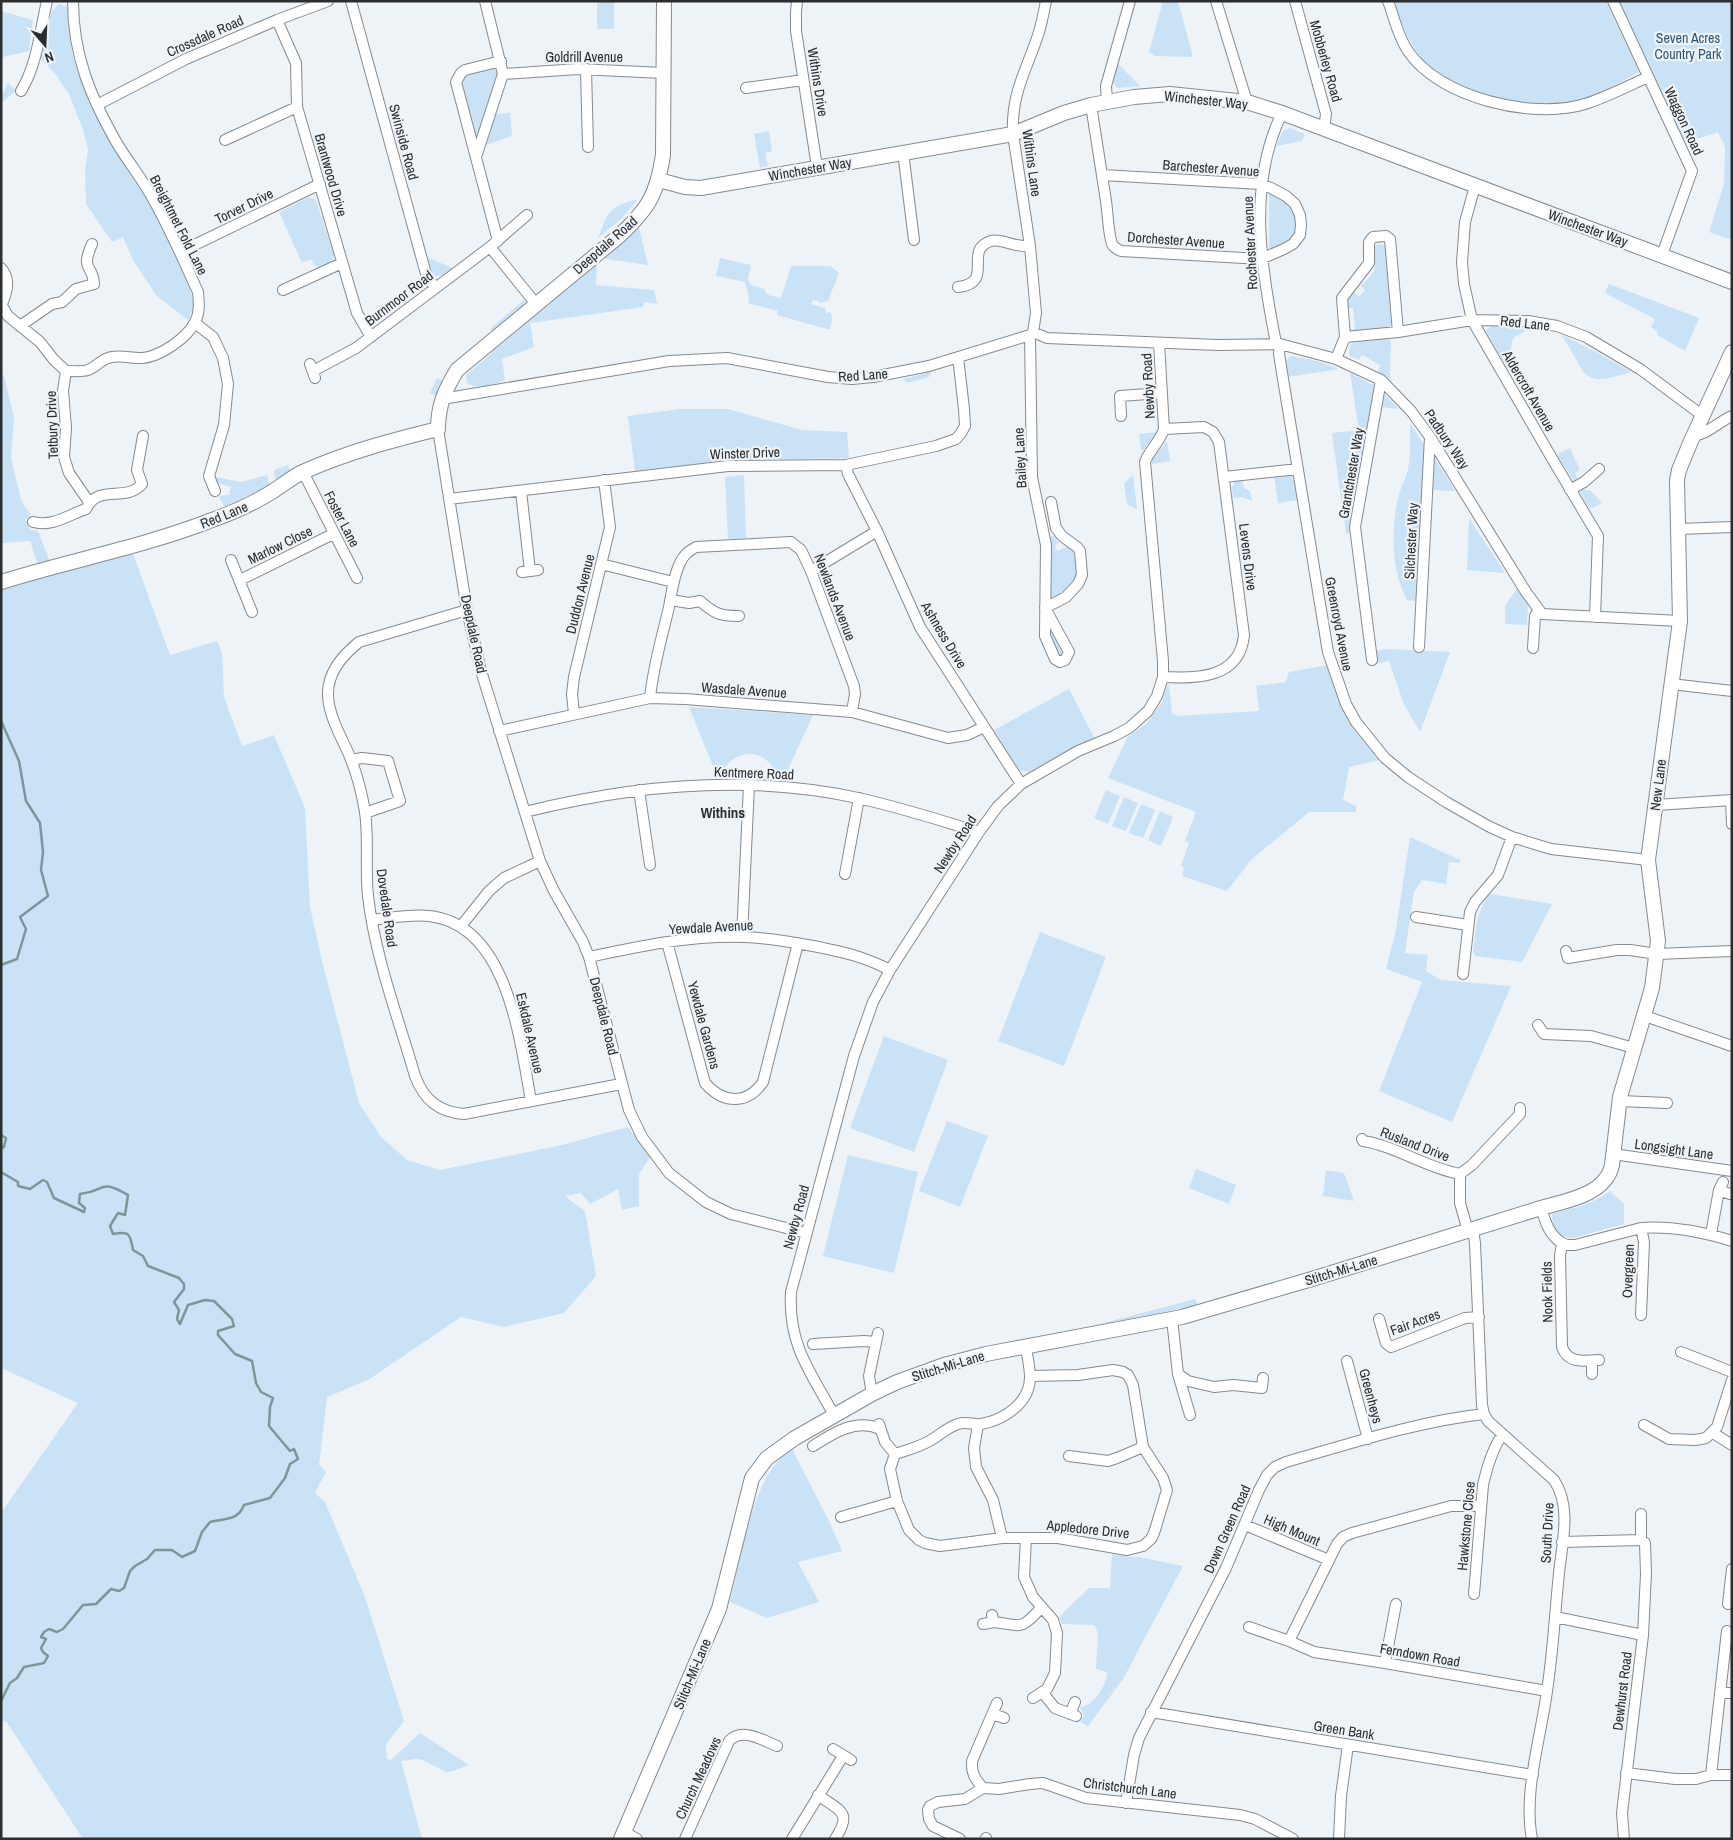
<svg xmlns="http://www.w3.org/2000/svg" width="1733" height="1840" font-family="'Archivo Narrow',sans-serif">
<rect width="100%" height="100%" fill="#eef3f8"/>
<path fill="#c9e2f6" d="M597,1h17v28h-17z
M1163,1h15l15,56 -38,-1 -6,-4z
M1393,1h213l33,71c-19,10 -38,22 -59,28 -45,11 -119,-2 -152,-35 -18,-18 -26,-41 -35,-64z
M1619,1h113v239l-23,-8 15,-48 1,-37 -7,-15 -33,11z
M59,4l7,2 2,3 4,44 6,20 34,72 32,46 44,90 6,24 -6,15 -32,-25 -23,-35 -10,-23 -11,5 -26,-38 -1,-34 3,-21 -5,-19 -14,-36 -13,-19 -14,-15 -3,-6 13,-43z
M1,11l32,9 -4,31 -26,6 -2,-8z
M1118,64l22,22 -23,2c-7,-7 -2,-16 1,-24z
M490,68l6,2 2,5 -19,61 -4,1 -15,-51 3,-9 3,-2z
M8,83l8,7 -15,13v-5z
M510,113l2,23 -26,9 10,-31z
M1290,128l15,6 -3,7 -26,5 7,-15z
M769,131l3,20 -7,2 3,13 -8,2 -6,-34z
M1269,191l21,13 8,15 -2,16 -5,7 -22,12z
M309,197l7,3 18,55 -3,7 -12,5 -5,-2 -3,-6 -9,4 -23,-51z
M638,199l-17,20 -23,19c11,-28 11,-31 40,-39z
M637,219l11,46 -55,-8z
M1379,244l6,2 8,77 -5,6 -39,4 -1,-3 7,-1 -2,-21h-6l1,-10 6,-6 5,5 6,-7 -4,-4c4,-5 11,-10 13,-16 3,-8 -2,-17 1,-25z
M427,257l25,11 -8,7 -8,1 -5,-4z
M720,258l31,7 -3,14 3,6 13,4 4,6 13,3 10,-32h39l9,7 -11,28 -9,2v-2l-6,-1 -2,4 14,4 1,5 5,-1 1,8 -2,10 -53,-15 1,-4 -30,-8 1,-5 -4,-16 -29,-6z
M595,266h2l-1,19 58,5 3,14 -13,-2 -1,5 -113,16 4,24 -32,12 3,21c-11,5 -27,10 -38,3l-1,-8 26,-22 -1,-1z
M1609,284l90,34 -14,33 -28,-16 1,-3 -7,-5 4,-8 -50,-26z
M526,298l-1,7 -32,28 -3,-4z
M1494,325h22l16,2 -19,11 -6,30 -20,-35 -1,-3z
M1562,335l36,18 33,19c-16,4 -34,13 -47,1z
M1391,337l-1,42 -12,-8 2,-6 -18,-10 -3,5 -9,-4 -1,-3 2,-9 4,-2z
M1292,356l25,5 22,8 -51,8c-2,-8 -6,-17 4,-21z
M931,372l-2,5 -22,6 -4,-4z
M1,373l3,3 10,41 -3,41 10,41 4,8 6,7 -5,6 4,10 8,1 12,31 -12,3 -8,-24 -29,2z
M1350,373l27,14 -25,146 -6,1 -14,-101 27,-3z
M437,378l7,3 -7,15 -7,-3z
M1384,395l2,1 13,13 -19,-2z
M679,409h49l74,21 45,2 2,26 -121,2 -93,11 -7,-55z
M1410,423l15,23 -8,155 -10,-1c-16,-30 -16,-69 -9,-102 2,-10 8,-19 10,-29 3,-14 2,-31 2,-46z
M1157,432l-14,18h-2l-2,-16z
M1167,441l3,20 -18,3v-5z
M1570,448l10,22 -5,3 3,7 -3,2 -17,-26 1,-3z
M1434,457l21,34 -24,-1z
M288,465l3,11 -15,7 -2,-13z
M267,475l3,13 -44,22 -7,-14 10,-1 2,-8c-6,-2 -15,-3 -16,-10l26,5z
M744,475l2,63 -18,1 -3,-62z
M1133,475l4,34 -10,-5 -3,-21z
M1289,475l6,5 3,20 -20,3 -4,-27z
M1242,480l2,8 6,3 2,10 -10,-4 -9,1 -1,-11 3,-5z
M1582,490h8l12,13 -12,6 -10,-17z
M1469,518l36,55 -38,-3z
M1054,536l4,7 -3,3 2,5 10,-4 6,2 2,4 2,22 -15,18 -12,6 -4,-62z
M132,551l38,104 47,-14 5,12 2,44 18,49 32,-11 31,73 5,99 12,54 37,142 22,34 26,23 33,10 122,-25 66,-18 23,29 -12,18v32l-17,4 -4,-21 -28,15 -9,-11 -16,3 20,15 11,65 -32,37 -60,14 -43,-10 -93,63 -41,17 -8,68 7,7 -11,21 10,9 40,95 39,124 -18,23 1,15 4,1 29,-27 49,32 -16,6 -7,1 -23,-12 -7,-1 -15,2 21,78h-339l-77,-118 -5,1v-209l77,-110 -77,-35v-780z
M1517,588l11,17 -1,20 -22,-1v-18z
M1050,625l14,27 -1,3h-5l-9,-17z
M1385,649l65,3 -30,80 -17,-30 -14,-41 -14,3 -1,-12z
M1327,665c11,41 25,64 53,95l-31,7 -6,33 13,6v6h-47l-58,48 -24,31 -45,-15 2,-8 -3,-2 8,-23 -4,-2 11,-29 -88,-34 19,-40 20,-15 15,-20 5,-18 2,1 3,27 6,3 81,-5 -3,-25 30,-4 3,-10z
M1069,689l26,50 -17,7 -48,26 -11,-1 -25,-41z
M689,707l124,8 -28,61 -9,-1c-8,-27 -43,-28 -53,-2l-7,1z
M736,775l28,1 -5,5h-19z
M1106,790l14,6 -12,28 -14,-6z
M1124,797l14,6 -12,28 -14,-5z
M1141,804l14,6 -12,28 -14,-5z
M1160,811l13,6 -12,29 -13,-6z
M1410,837l50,23v3l-11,-1 -3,22 -24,-4 -8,12 -9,61 23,2 -2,16 15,9 70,6 -59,136 -73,-31 43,-109 -36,-13 10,-39z
M1490,894l62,10 -30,58 -47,-6 -2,-4c3,-20 3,-42 17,-58z
M1040,932l66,25 -42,109 -66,-25z
M884,1036l64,24 -34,92 -64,-24z
M947,1121l41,15 -28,71 -41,-16z
M848,1155l70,17 -24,101 -71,-17z
M1196,1169l40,16 -7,19 -40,-16z
M1326,1170l18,3 10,28 -31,-5z
M1610,1191l14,13v20l-51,14c-14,0 -20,-10 -21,-23l3,-2c19,-5 38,-9 55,-22z
M1195,1299l3,6 -121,25z
M792,1449l38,74 12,28 -44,11 21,40 -52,16 -37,-16c10,-43 22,-129 62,-153z
M1112,1554l18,3h9l44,9 -60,113 -35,47 -8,-4 4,-6 -4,-9c3,-1 6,-1 9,-3 8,-5 19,-23 18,-32l-11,-3 2,-36 -4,-8 -32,-1 -3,-7 30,-29h21z"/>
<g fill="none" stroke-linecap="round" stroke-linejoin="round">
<path stroke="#7c9799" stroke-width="2.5" d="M1,721l18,40 7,40 14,22 3,29 -2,18 7,26 -28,21 6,12 -9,30 -16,6
M1,1135l5,3 -2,9 -3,1
M1,1172l17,10v4l12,3 13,-9 4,2 7,16 30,14 1,-4 -6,-5 1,-9c27,-3 18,-16 48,1l-3,20 -7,-2 -8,13 3,8c17,-3 17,0 20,16l10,6 5,10 31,12 5,6v5l-10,13 5,8 -2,9 3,5 8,-19 17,-5 9,1 18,18 2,7 -16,5v4l17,19 17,7 4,22 5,9 12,6 -3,9 -1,19 21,25 4,-2 4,10 -8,5 -5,14 -15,20 -26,7c-6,16 -19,13 -34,17l-8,10 -7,19 -13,6 -10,-7h-17l-8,9 -12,7 -5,5 -6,17 -5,3 -8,-2 -15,15 -13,1 -20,24 -6,3 -8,-3 -5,3 -3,5 5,2 -5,9 2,4 5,4 -4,7 -20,4 -7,11 -7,5 -9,18"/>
<defs>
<path id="street" d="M351,1l75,273 9,14
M797,1l-1,11v19l21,136
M1216,1l31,101
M1295,1l31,113 -2,15
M1388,1c6,16 10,36 20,50 31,47 125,69 177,53 22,-7 43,-18 63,-27
M1613,1l79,170 -30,84
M277,20l19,43 1,44 60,206 14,24
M586,69l2,78
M503,74l75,-5 86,4
M746,88l57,-8
M21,91c16,-26 19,-60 26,-90
M1107,101l-1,-15 24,-85
M97,105l89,-46 91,-39 51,-19
M1091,105c5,32 10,64 15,96 2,14 2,30 6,43 2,4 5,5 9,7l140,8 23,-10 9,-5 7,-9 1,-10 -1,-10 -5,-11 -9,-8 -15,-8 -10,-4 -159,-9
M225,140l72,-33
M903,152l11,88
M476,157l27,-83 -18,-73
M1475,186l-10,36 -3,40 2,22 8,36 78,135 48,81 -3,81
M498,241l-42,-159 5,-9 4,-3 36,-9
M490,247l46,57
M180,252l140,-68
M1,268c10,11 6,24 1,36
M958,287c38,-4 4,-37 33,-46 10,-3 24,7 39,5
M283,290l59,-27
M1,304l7,12 32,26 14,18 12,11 -3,20 3,37 -2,29 5,16 20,29
M195,323l18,14 10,21 5,26 -4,41 -15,51 6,15
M20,326l32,-22 10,-2 14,-13 18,-5c-1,-20 -14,-13 -2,-40
M1033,332l3,-19 -6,-67 -17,-112c-2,-42 14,-64 26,-102 3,-10 5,-21 7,-31
M1030,335l2,142 14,68 -1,91 10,23 5,3 5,-2 4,-8 -24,-44
M1345,337l-3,-39 27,-35v-21l4,-5 13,-1 4,3 8,93
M1276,343c-15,-75 -29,-158 6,-230
M1280,344l-1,10 4,25 45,273 18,52 10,18 29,36 23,19 38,25 42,24 24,11 39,12 97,11
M1336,359l9,-22 53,-5 74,-12 56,1 29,5 29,11 54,32 63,47
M310,364l5,14
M66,371c7,0 15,1 22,-1 8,-3 13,-10 20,-12 11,-4 24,1 35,0 18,-2 44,-20 52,-36 5,-9 4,-20 3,-30 -14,-31 -28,-63 -45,-93 -10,-19 -24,-36 -35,-54 -27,-47 -45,-89 -45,-144
M313,371l43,-23 134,-101 37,-32
M442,399l227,-38 58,-3 101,19 24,2 21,-2 56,-11 101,-31 3,-3 14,6 171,7 62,-1 56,15 45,21 30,31 19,26 96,155 16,22 138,7
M1121,416l-1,-20 41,-3
M438,429l29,181 14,61 59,190 14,30 29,51 6,15 40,153 13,27 27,36 37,29 25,12 75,19
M1693,436c15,-2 25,-14 39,-20
M846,465l2,9 29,57 43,96 101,157
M303,472l54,106
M1224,477l74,-8
M1570,490l14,-8 15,-13
M521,491l9,80
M449,499l279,-33 118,-1 90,-19 20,-7 5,-6 4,-7 -1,-17 -6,-52
M33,522c20,5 35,-7 53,-13 12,-26 40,-6 56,-25l-5,-14 6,-34
M1679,529l53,-2
M231,560l21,52
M601,564l72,18
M811,571l66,-40
M522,572l16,-2
M240,580l93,-46
M671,600l18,3 11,-2c15,13 20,15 39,15
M1045,608l21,-11 12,-13 4,-9 -2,-24 -3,-4 -15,-11 -6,-8 -5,-26
M467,610l-108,32c-17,14 -32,31 -31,54 1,21 14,42 22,61 7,17 12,37 15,55 4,27 0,56 3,84 7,61 30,121 47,180 9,24 24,36 49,38l157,-30
M1419,647l11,-210
M1533,648l2,-32 3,-5
M1372,660l-17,-133 26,-147
M1163,677c35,2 77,1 81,-42l-25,-193 -6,-10 -9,-5 -40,2
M1671,684l61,7
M650,698c3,-31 12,-61 19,-91 3,-15 4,-30 11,-44 4,-9 9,-12 16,-16l95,-5 10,8 10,21 43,115 1,8 -3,18
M574,714l-2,-20 2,-17 36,-150 -6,-47
M499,731l151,-33 35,1 167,13 96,26 19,-3 17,-8
M351,760l11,-2 26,3 12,40 -35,12
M639,790l11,75
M1731,800l1,24
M1656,805l76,-5
M525,812c108,-27 223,-38 333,-14 41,9 81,22 121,34
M845,874l14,-76
M1416,917l52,8
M372,920c19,-2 38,-6 57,-4 79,8 91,125 102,185
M461,926l28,-35 15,-13 36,-17
M742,937l7,-152
M667,942l38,141c18,21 42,22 58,-1l35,-139
M1566,951l2,7 49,-8h13l27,4 75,-3
M589,957c51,-11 103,-22 156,-20 23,1 46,5 68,9 30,6 50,10 77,24
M1463,974l7,-62 5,-10 23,-27 14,-38
M1645,1016l87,30
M1538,1025l6,9 47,2 43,12
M1620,1101l47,2
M1362,1139l1,2c33,5 63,27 97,33l12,-9 48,-51v-6
M1613,1154l119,17
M1460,1174v29l8,28
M1719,1190l11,4
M1541,1208c4,13 8,27 21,35l-2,13 2,91c6,17 23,14 37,13
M1473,1230l2,13 7,162 2,9 4,7 66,59c18,27 8,63 5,93 -4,39 -6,79 -12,118 -6,46 -24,101 -15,148
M1711,1234l8,-44 4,-8
M1562,1243l5,2h8l66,-17c30,-2 62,4 91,13
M1641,1315l3,-73 -3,-14
M1172,1319l6,55 12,41
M1379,1319l7,24 5,4 74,-29 14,-1
M813,1344l51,-3 12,1
M1026,1346c1,10 4,21 4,31 0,26 -26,43 -49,47 -8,1 -15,-3 -23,0 -10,3 -18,11 -27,16 -11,7 -24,10 -36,14l-5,15 7,32 12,29 10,10 6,3 15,3 62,-8h56l69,12 16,-4 8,-7 3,-6 13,-43 -4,-12 -20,-31 -10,-62 -5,-10 -5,-3 -10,-2 -35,5 -48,1
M1681,1352l51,20
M1347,1361l21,78
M1592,1361v13
M1178,1374l10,7 26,6 19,-2 29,3 1,-10
M872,1394l-3,-18 9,-43
M834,1415c-24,-44 -46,-70 -43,-123l63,-236 19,-54 17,-32 89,-138 19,-26 23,-22 57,-33 36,-15 15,-8 19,-17 9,-15 6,-19v-16l-18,-199c4,-12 15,-20 19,-33l-5,-86
M879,1424l6,18 10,12
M978,1425l-4,23 2,19 17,33 9,38
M1644,1425l25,14 26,1 11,-2 11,-11 15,-47
M1713,1433l19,12
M813,1446c20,-13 43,-28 67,-17
M1069,1456l39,5 9,-3 26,-11
M841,1517l56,-16
M1245,1525l84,35
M1026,1538l-2,39 9,20 20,23 4,13 -2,40 -8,16 -14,9
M1641,1540v-26
M1562,1542l79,-2 4,3 1,31 -3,61 -21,178 2,26
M1474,1594l9,-109c4,-18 9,-35 19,-50
M1728,1604l4,-35
M1555,1617l88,18
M994,1622c29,4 27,8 47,-14
M983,1624l11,-2 -2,-7
M1249,1627l40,14 25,11 71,11 162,28
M1289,1641l48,-97 6,-7 9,-4 99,-27h29
M1385,1663l11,-59
M1043,1693l12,15 21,8
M1721,1693h11
M997,1703l-25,58c-1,12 3,18 11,27l16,1 31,-5 13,-1 43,15 154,17 15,4 38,20
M1151,1712l382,63
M993,1714l11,4
M1070,1714l5,-12
M833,1749l18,11
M1626,1773l49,6h21l15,-4h21
M1711,1775l16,-144
M818,1795c22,16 35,17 17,44
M1126,1803l8,-48 5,-17 87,-170 33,-78 8,-15 8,-8 11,-5c63,-18 133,-41 198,-48
M624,1832l13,7
M685,1839l44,-98c13,-14 33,-1 48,5
M792,1839l51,-83
M960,1839l-27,-13 -4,-7 -1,-9 2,-4 8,-4 27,-3 18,-11
M986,1839v-1
M1339,1839l2,-43 7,-51"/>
<path id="secondary" d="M659,180l26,7 16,1 312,-54 51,-21 27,-8 43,-8 36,-3 77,8 35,11 450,169
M1,582c70,-22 142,-35 211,-62 20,-7 40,-16 58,-27 12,-7 23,-17 35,-22 43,-19 88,-31 133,-42 0,-24 7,-39 19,-59l162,-134c29,-27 38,-41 44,-81l1,-154
M621,1839l98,-230 33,-131 15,-20 28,-20 77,-44 25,-12 47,-17 42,-11 196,-37 130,-38 229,-71c24,-7 65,-13 71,-43l8,-68 32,-109 6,-47 -10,-81 32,-239 -3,-141 2,-10 12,-29 41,-89"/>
</defs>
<use href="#street" stroke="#858a8e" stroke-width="12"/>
<use href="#secondary" stroke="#858a8e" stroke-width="16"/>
<use href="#street" stroke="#fff" stroke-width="10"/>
<use href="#secondary" stroke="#fff" stroke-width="14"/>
</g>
<g text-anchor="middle" stroke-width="4.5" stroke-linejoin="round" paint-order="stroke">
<g font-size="14" fill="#2b2d2f" stroke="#eef3f8">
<text transform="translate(205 36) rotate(-24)" y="5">Crossdale Road</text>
<text x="584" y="62">Goldrill Avenue</text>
<text transform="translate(1326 61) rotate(74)" y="5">Mobberley Road</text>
<text transform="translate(818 82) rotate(81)" y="5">Withins Drive</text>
<text transform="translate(1206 100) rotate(6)" y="5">Winchester Way</text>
<text transform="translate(1684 121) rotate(65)" y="5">Waggon Road</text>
<text transform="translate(404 142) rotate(75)" y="5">Swinside Road</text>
<text transform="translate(1032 163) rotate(82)" y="5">Withins Lane</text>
<text transform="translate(1211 168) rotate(4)" y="5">Barchester Avenue</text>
<text transform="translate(810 169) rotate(-10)" y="5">Winchester Way</text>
<text transform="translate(331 175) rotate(74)" y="5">Brantwood Drive</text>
<text transform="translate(244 206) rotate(-26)" y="5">Torver Drive</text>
<text transform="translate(179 225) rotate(63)" y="5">Breightmet Fold Lane</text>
<text transform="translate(1588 228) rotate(20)" y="5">Winchester Way</text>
<text transform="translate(1176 240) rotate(4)" y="5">Dorchester Avenue</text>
<text transform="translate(1250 243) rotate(-93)" y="5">Rochester Avenue</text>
<text transform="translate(605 245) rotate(-41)" y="5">Deepdale Road</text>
<text transform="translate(399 298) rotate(-37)" y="5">Burnmoor Road</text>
<text transform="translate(1525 323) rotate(6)" y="5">Red Lane</text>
<text transform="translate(863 375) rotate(-4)" y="5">Red Lane</text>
<text transform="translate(1148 386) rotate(-93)" y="5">Newby Road</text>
<text transform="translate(1529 391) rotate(60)" y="5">Aldercroft Avenue</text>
<text transform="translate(52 425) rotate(-92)" y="5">Tetbury Drive</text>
<text transform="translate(1447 439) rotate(56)" y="5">Padbury Way</text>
<text transform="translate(745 453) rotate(-2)" y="5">Winster Drive</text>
<text transform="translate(1020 458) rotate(-93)" y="5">Bailey Lane</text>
<text transform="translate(1351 473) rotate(-80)" y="5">Grantchester Way</text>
<text transform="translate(224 515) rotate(-22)" y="5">Red Lane</text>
<text transform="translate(342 519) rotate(63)" y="5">Foster Lane</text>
<text transform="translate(1411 541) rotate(-87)" y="5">Silchester Way</text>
<text transform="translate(280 545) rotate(-26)" y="5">Marlow Close</text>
<text transform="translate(1248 557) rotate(83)" y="5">Levens Drive</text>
<text transform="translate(580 594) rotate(-76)" y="5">Duddon Avenue</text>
<text transform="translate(835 597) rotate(69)" y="5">Newlands Avenue</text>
<text transform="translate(1339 624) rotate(79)" y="5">Greenroyd Avenue</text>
<text transform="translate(474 634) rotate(78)" y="5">Deepdale Road</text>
<text transform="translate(944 635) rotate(59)" y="5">Ashness Drive</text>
<text transform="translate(744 690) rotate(4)" y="5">Wasdale Avenue</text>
<text transform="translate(754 773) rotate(2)" y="5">Kentmere Road</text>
<text transform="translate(1658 785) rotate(-83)" y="5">New Lane</text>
<text transform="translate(955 844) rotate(-57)" y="5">Newby Road</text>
<text transform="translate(387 908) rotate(82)" y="5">Dovedale Road</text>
<text transform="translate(711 927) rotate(-3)" y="5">Yewdale Avenue</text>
<text transform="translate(604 1016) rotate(76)" y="5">Deepdale Road</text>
<text transform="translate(704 1025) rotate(75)" y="5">Yewdale Gardens</text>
<text transform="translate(530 1033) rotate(77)" y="5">Eskdale Avenue</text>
<text transform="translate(1415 1144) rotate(21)" y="5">Rusland Drive</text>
<text transform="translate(1674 1149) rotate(8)" y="5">Longsight Lane</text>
<text transform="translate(796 1217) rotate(-75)" y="5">Newby Road</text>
<text transform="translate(1341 1270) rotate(-17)" y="5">Stitch-Mi-Lane</text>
<text transform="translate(1628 1271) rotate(-88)" y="5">Overgreen</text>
<text transform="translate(1547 1292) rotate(-91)" y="5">Nook Fields</text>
<text transform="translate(1415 1322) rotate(-20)" y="5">Fair Acres</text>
<text transform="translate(948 1366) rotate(-17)" y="5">Stitch-Mi-Lane</text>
<text transform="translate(1371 1396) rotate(75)" y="5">Greenheys</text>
<text transform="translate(1466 1526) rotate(-85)" y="5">Hawkstone Close</text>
<text transform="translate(1088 1529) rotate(6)" y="5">Appledore Drive</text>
<text transform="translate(1227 1529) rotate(-66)" y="5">Down Green Road</text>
<text transform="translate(1292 1530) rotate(23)" y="5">High Mount</text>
<text transform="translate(1547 1533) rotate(-87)" y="5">South Drive</text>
<text transform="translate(1420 1655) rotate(10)" y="5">Ferndown Road</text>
<text transform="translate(692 1674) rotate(-67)" y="5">Stitch-Mi-Lane</text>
<text transform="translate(1622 1691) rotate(-83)" y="5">Dewhurst Road</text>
<text transform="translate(1344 1730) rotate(9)" y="5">Green Bank</text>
<text transform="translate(698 1778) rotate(-65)" y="5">Church Meadows</text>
<text transform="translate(1130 1788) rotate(7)" y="5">Christchurch Lane</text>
</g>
<g font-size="14" fill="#2c5676" stroke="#eef3f8">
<text x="1688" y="43">Seven Acres<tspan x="1688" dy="16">Country Park</tspan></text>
</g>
<g font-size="15" font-weight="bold" fill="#2b2d2f" stroke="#eef3f8">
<text x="723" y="818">Withins</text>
</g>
</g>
<rect width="1733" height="1840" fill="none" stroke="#2b2d2f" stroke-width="5"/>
<g transform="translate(45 45) rotate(161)" stroke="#eef3f8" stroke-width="4" paint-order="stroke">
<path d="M0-4L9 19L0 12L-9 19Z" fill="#2b2d2f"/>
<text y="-8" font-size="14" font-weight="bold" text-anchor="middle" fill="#2b2d2f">N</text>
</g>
</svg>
